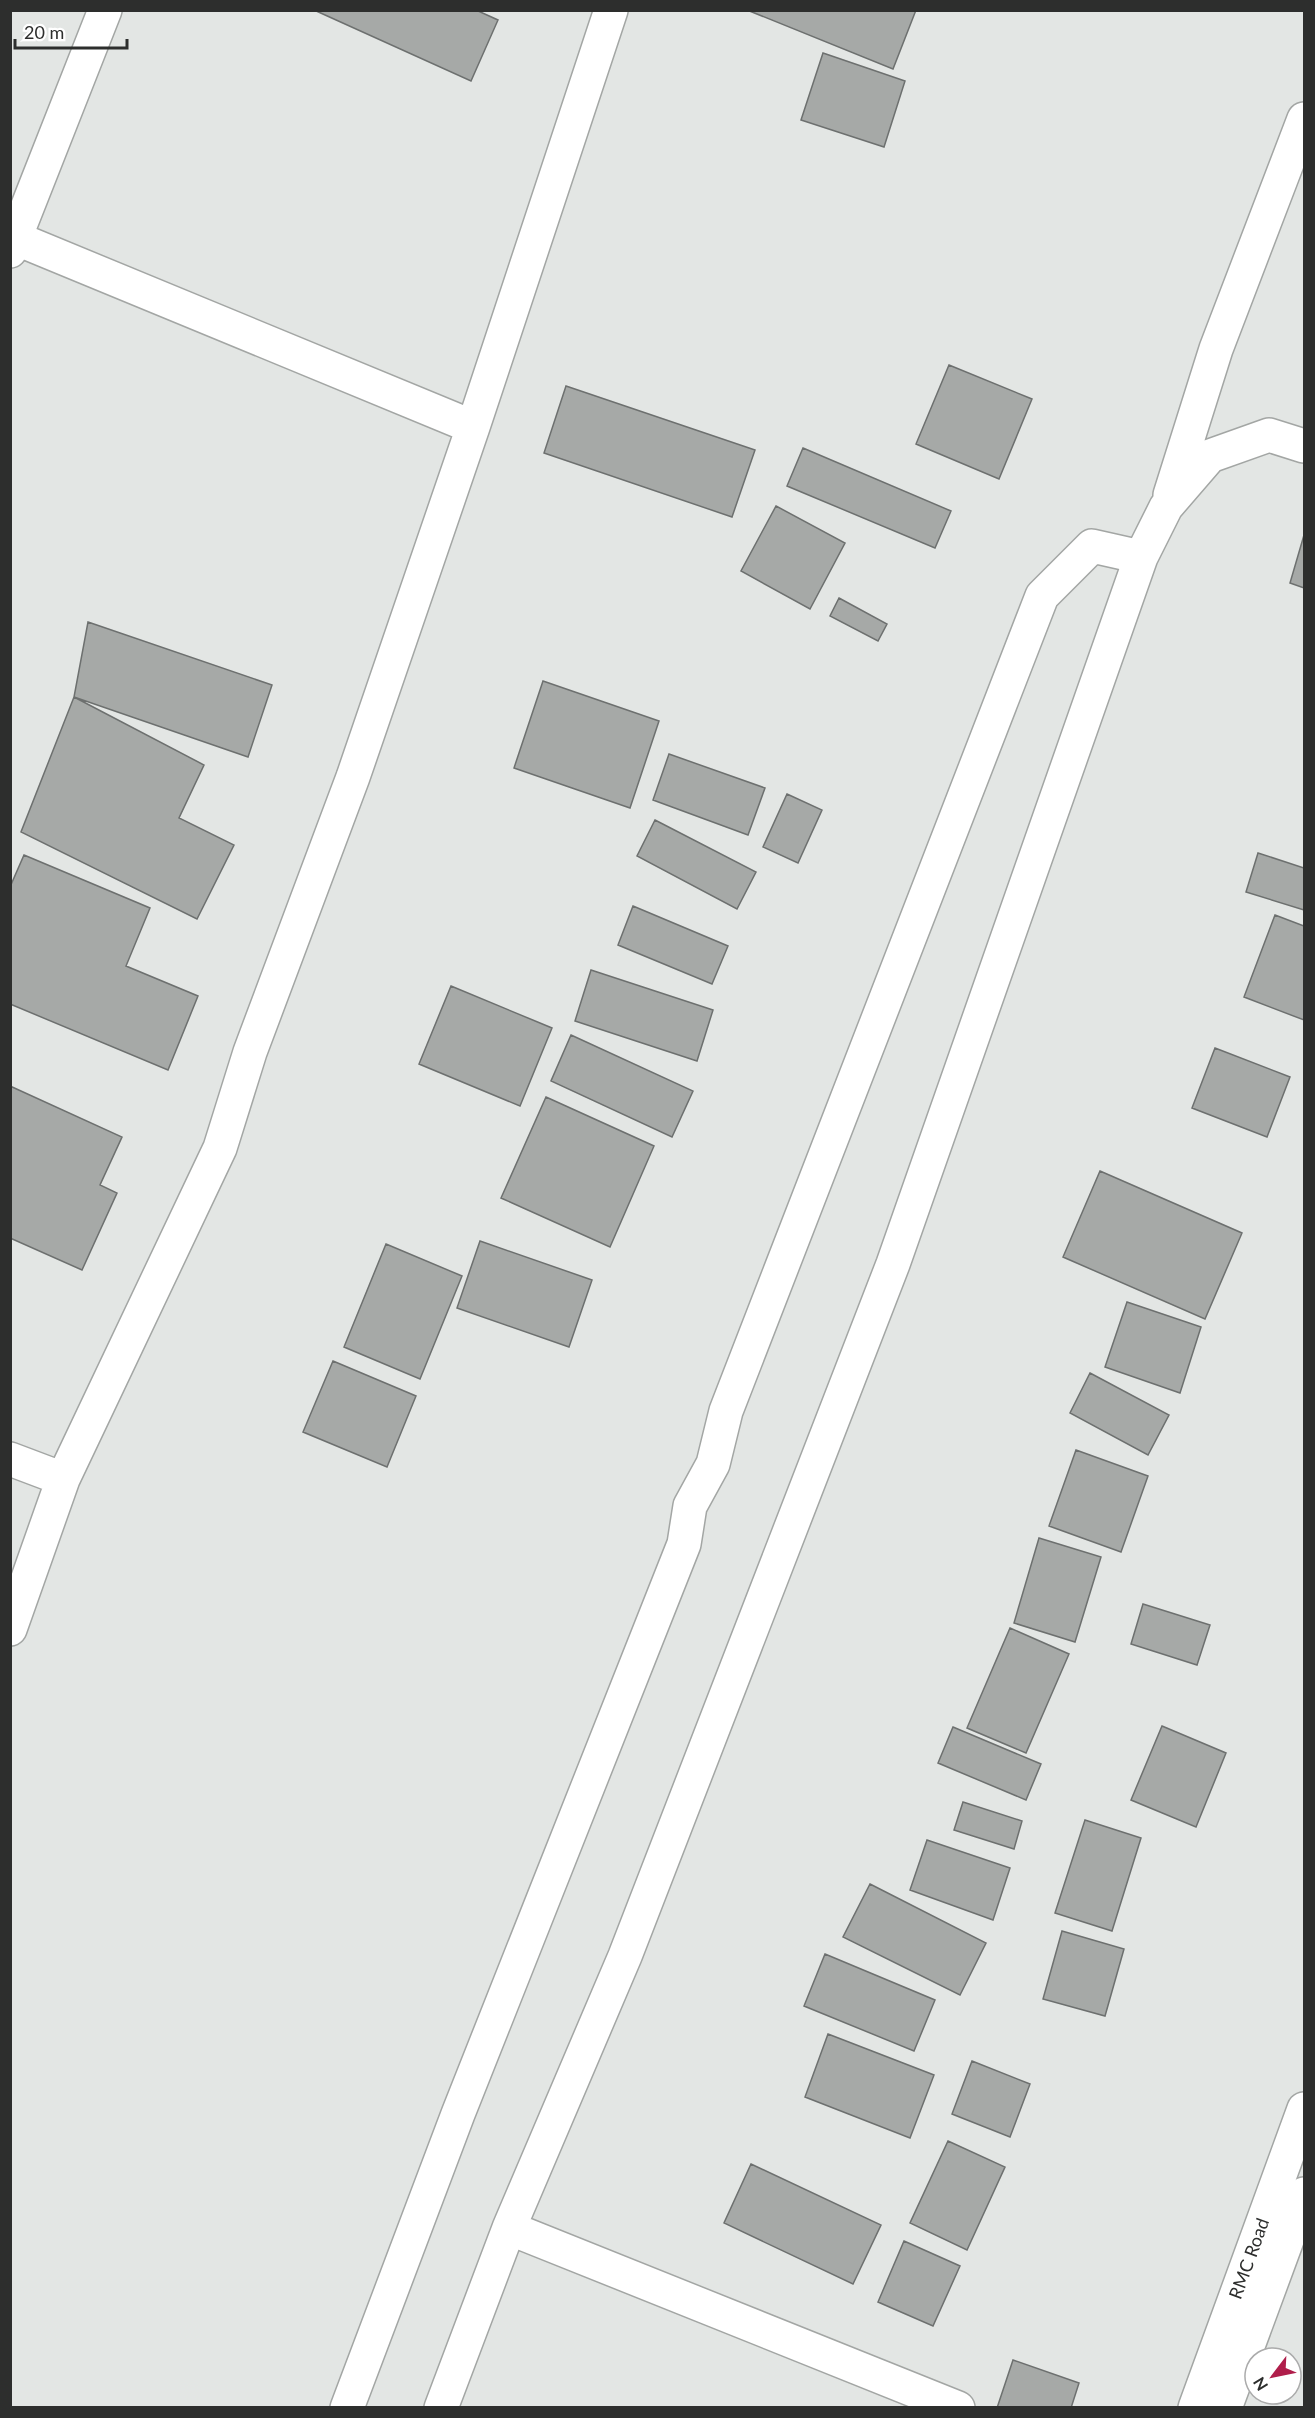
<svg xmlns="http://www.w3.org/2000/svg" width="1315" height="2418" font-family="Lato,sans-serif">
<rect width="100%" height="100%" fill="#e3e6e4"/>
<path fill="#a6a9a7" stroke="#6d706f" stroke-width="1.5" d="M314,10h162l22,10 -27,61z
M747,10h169l-23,59z
M823,53l82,28 -21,66 -83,-27z
M949,365l83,34 -33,80 -83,-35z
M566,386l189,64 -23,67 -188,-64z
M803,448l148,63 -16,37 -148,-62z
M776,506l69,37 -35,66 -69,-38z
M1304,535v53l-14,-5z
M839,598l48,26 -9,17 -48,-25z
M88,622l184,63 -24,72 -174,-60z
M543,681l116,40 -29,87 -116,-40z
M74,697l130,68 -25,53 55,27 -37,74 -176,-87z
M669,754l96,34 -17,47 -95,-35z
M787,794l35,16 -24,53 -35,-16z
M655,820l101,52 -19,37 -100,-53z
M1258,853l46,15v42l-58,-18z
M24,855l126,53 -24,58 72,30 -30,74 -158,-66v-117z
M633,906l95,40 -16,38 -94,-39z
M1275,915l29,11v94l-60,-23z
M591,970l122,40 -16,51 -122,-40z
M451,986l101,42 -32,78 -101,-42z
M571,1035l122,56 -21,46 -121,-56z
M1215,1048l75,29 -23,60 -75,-29z
M10,1086l112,51 -22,48 17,8 -35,77 -72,-32z
M546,1097l108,49 -44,101 -109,-49z
M1100,1171l142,62 -37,86 -142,-62z
M480,1241l112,39 -23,67 -112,-39z
M386,1244l76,32 -42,103 -76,-32z
M1127,1302l74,25 -21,66 -75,-26z
M333,1361l83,35 -29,71 -84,-35z
M1090,1373l79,42 -21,40 -78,-42z
M1076,1450l72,26 -27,76 -72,-26z
M1039,1538l62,19 -26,85 -61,-19z
M1143,1604l67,21 -13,40 -66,-21z
M1010,1628l59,26 -43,99 -59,-25z
M1162,1726l64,27 -30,74 -65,-27z
M953,1727l88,37 -15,36 -88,-37z
M963,1802l59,19 -8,28 -60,-19z
M1085,1820l56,18 -29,93 -57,-18z
M927,1840l83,28 -17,52 -83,-30z
M870,1884l116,59 -26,52 -117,-58z
M1062,1931l62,18 -19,67 -62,-17z
M825,1954l110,46 -21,51 -110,-45z
M828,2034l106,41 -24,63 -105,-41z
M972,2061l58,23 -20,53 -58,-23z
M948,2141l57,26 -38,83 -57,-27z
M751,2164l130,61 -28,59 -129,-61z
M904,2241l56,25 -27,60 -55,-24z
M1013,2360l66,23 -8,25h-74z"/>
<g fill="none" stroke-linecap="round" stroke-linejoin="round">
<defs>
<path id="street" d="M15,238l458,189
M10,251l95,-241
M1170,495l46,-146 88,-230
M10,1459l53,20
M10,1629l53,-150 157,-331 30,-96 103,-275 120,-350 138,-417
M509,2228l449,180
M347,2408l111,-294 226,-570 6,-38 23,-42 13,-53 316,-815 50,-50 49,11
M441,2408l68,-180 116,-272 268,-692 248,-707 25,-50 44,-51 59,-21 35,11"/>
<g id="secondary">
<path id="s1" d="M1195,2408l109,-299"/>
<path d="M1225,2408l79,-214"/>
</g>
</defs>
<use href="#street" stroke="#a3a6a4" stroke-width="36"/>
<use href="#secondary" stroke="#a3a6a4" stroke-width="36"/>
<use href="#street" stroke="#fff" stroke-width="33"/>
<use href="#secondary" stroke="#fff" stroke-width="33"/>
</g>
<g text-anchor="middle" stroke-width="5" stroke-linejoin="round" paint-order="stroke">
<g font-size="18" fill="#2d2e2d" stroke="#fff">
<text dy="6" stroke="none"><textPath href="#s1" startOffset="159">RMC Road</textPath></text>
</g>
</g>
<rect width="1315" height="2418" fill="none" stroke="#2d2e2d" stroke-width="24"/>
<g transform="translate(1273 2376) rotate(238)"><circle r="28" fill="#ffffff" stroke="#ababab" stroke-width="1.5"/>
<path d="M0-4.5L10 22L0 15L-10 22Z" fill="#b01e4b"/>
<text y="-9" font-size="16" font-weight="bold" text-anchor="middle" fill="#2d2e2d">N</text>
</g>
<path d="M15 39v9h112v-9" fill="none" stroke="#2d2e2d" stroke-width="3"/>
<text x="24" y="39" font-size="18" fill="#2d2e2d" stroke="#ffffff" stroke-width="4.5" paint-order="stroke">20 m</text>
</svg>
